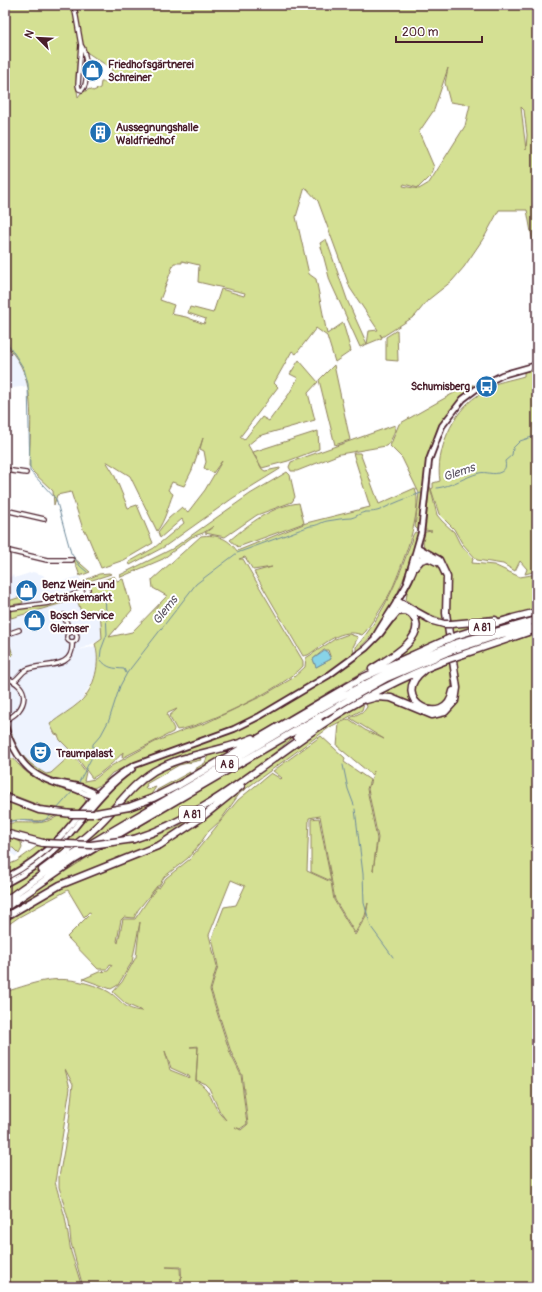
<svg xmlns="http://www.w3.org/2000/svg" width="542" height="1292" font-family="Pangolin,sans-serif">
<rect width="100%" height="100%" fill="#fff"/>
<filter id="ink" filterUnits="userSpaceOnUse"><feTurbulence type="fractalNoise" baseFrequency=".025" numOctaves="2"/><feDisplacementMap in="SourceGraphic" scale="8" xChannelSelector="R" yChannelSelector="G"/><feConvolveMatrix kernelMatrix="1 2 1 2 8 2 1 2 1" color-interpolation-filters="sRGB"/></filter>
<g filter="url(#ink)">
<path fill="#eef3fe" d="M5,343l16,22 7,21 -23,3z
M33,572l10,3 8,10 28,-9 4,11 -2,5 -25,9 -51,7v-28l8,-5 1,3z
M77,599l5,16 18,-6 2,30 -23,11 17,-4 3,18 -7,18 -10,17 -18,16 -14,9 3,9 19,20 -25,23 -21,-12 -10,-14 -11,-28v-111l4,-1 2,8z
M5,739l8,18 -8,7z
M5,846l8,2 6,6 -3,3 -4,-3 -7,1z"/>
<path fill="#d4e093" stroke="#8f805f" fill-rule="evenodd" d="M5,5h532v260l-10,-55h-28l-14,26 -21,31 -12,14 -24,19 -13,16 -33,21 -2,-3 2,4 -22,9 -30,-66 -10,-38 6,-4 22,63 19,42 2,-13 9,-1 -28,-42 -32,-87 -13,-14 -9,30 13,57 7,5 11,55 16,-11 8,28 -16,11 -8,-26 -11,-8 -20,26 -4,-3 -18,32 4,4 -38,50 4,3 18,-23 7,4 20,-27 9,-16 -8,-4 9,-14 19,22 -10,11 7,27 -56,16 -11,9 14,24 3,2 15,-3v1l-47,29 -69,49 -34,18 -1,-3 25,-14 30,-25 -2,-4 -22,19 -2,-6 11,-14 13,-11 6,5 17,-22 17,-29 -9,12 -9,-5 2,-6 -2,-11 -4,-2 3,-11 -11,32 -8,16 -12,-4 -4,8 5,4c-5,12 -8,27 -16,37l-27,-55 -24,-15 8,13 14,34 9,-3 16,38 -29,17 -23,8 -15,-36h-2l-13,-40 -14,3 -3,10 -1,-14 -20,-19 -4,-6c1,-32 6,-71 -8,-100 -4,-8 -11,-16 -16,-23zM79,47l33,22 -2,13h-9l-1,6 -7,3 -3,-2 -9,4 -3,4c-4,-20 -1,-30 1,-50zM448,68l-3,15 5,19 20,3 -5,21 -36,57 -10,6 -16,-3 1,-2 14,4 14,-14 2,-7 -15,-35 15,-22zM521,107l3,3 3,25 -1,15zM182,261l17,4 -1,17 47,11 -1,3 -23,-7 -8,24 -23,-6 -2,6 18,6 -2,5 -18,-7 -15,-3 3,-9 -14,-5 14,-37h8z
M397,330l1,31 -12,-1v-23z
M334,365l16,75 -15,5 -16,-65z
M537,369v202l-12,3 2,-5 -7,-8 -5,10 -12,-7 -26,-4 -15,-17 -8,-14 -15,-15 -8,-25 2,-1v-5l7,-2c-5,-29 13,-70 37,-85 3,-2 3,-5 6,-7 13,-7 28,-9 41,-13v-4z
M468,385h6c-7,13 -24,24 -32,38 -21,35 -16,68 -23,107l-2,-1 -2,-2 4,-34 -17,-35 -12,-12 9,-22z
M448,420l-11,26 -5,15 -2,25 7,29 5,6 12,11 6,12 13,14 -1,5 22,2 26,12 17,-3v36c-28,6 -59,14 -88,11 -1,-29 6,-57 -25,-73l-1,-6 2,-10 7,-1 -7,-1c6,-41 -1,-69 23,-110z
M395,425c1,6 -4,17 -9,21l-46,8 -43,17h-6l-2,-4 2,-5z
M318,431l1,18 -31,12 -26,7 -9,-16z
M353,453h7l19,51 36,-16c9,22 -14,80 -23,101 -7,15 -17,28 -26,42l-4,4c-21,-8 -37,9 -54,20l-5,1 -49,-84 18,-5 -19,3 -8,-13 -6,2h4l60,102v5c-16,20 -100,61 -126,64l-8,-14 8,-7 -9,4 -1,2 7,14 -1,3 -51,26 1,-6c-4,6 -26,25 -31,26l-17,-23 -15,-15 -2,-5 -3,-1 -5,-10c10,-8 21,-14 30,-22 15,-14 21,-40 15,-58l7,-5 -2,-30 -18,6 -5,-16 -66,19 -2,-9 36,-4 42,-10 3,-10 24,-9 3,5 6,-2 9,31 -23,27 23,-5 35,-36 -14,-8 -1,-8 49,-44c16,-2 27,2 36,15l69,-28 64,-16z
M287,472l3,3 5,22 -3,5 -35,13 -32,22 -20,-4 9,-7 -11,7 -11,4 -29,22 -42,18 -1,-2 52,-26 78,-55z
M299,503l5,20 -66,24 -8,-7c20,-17 42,-34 69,-37z
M415,532l3,1c-10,40 -29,91 -62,118v-4c28,-33 44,-70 57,-112z
M73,557l17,15 -10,4z
M426,559l11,5 8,12v44l-24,-9 -15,-11 1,-7 11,-27z
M109,573l2,1 -28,9v-2l16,-7z
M21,597l2,6 -18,3v-4z
M401,612l9,3 5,12 -9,17 -28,19 -120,71 -13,6 -76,22 -57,45 -22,4 29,-32 16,-11 18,-8 66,-24 109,-58 24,-15 20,-17 21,-28z
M414,612l31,14 1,10 -61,27 30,-25z
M481,624v1l-30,9 -1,-7z
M537,633v654h-355l-1,-20h-15l14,1 1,19h-98l-12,-44 -2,-21 -10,-35v-10l9,-48 5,-45 -8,-15 5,19 -15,94 10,35 6,35 11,35h-77v-295c32,-10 51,-18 84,-8 6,2 14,4 20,8 14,9 13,17 33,19l-16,-7 -13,-12 9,-10 14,-25 4,-35 -8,40 -14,23 -7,4 -28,-10 16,-7 9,-1 4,-6 -2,-1 -3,5h-9l-31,-32 24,-24 -2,-1 -5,5 -16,-27 -49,27 -14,10v-8l44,-27 95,-38 94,-64 72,-54 27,-18 27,-15 -2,7 -32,17 -90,66 -20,28 -12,11 -9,13 -11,13 -24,19 -5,9h-2l-19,24 -4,8 -10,-1 -3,3 -4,21 1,2 5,-24h12l22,-32 2,1 7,-10 24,-19 48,-59 33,-27 10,6 1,-1 -9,-7 48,-35 24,22 -1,4 26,18 -3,9 10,50 -4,32 5,-33 -10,-49 6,-18 -2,4 -35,-29 2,-23 10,-4 16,11 19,9 -34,-21 14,-7 3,-4 -1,-4c24,-14 39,10 56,10 10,-1 21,-5 31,-7l3,-46zM320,816l15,84 20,33 10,-17 3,-13 -2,13 -11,19 -21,-35 -3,-18 -24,-11 2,-53zM231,880l14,6 -9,19 -12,2 -12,31 6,28 -7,24 20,62 11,23 6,49 -7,6 -6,-3 5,2 7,-5 -6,-49 -11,-22 -20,-63 7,-24 -8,-31zM198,1046l-2,34 9,4 4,4 11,24 6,8c-16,-13 -12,-30 -30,-39l2,-34h-8zM165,1051l6,17 18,8 1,2 -20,-8z
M349,634l9,3 -5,10 1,7 -28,21 -75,44 -20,9 -89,31 -30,14 -10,11 -8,4c-36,-10 -67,-6 -83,-50 -2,-5 -6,-12 -4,-18 9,27 13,39 39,54l5,-1 21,-19 14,18 -2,9 11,-2 16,-13 44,-24 29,-12 22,-7 56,-27 31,-18 12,-11 1,-9 29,-19zM324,650h4l3,9 -15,8 -3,-8z
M10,646l3,9 -8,3v-10z
M450,663l2,29 -10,15 -13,2c-36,-24 -2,-38 21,-46z
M416,675l-3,4 2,24 27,9 -65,-17z
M307,727c-58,45 -116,97 -190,113z
M232,750l-32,19h-5l10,-6 3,-8z
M194,757l6,1 1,2 -22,5 -33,19 1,2 -2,1 2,3 9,-3 -6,9 -32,10 15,-16 26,-20z
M13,758c22,29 43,25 69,37l4,6 -6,10 -40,-5 -3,-4 -1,2 -31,-12v-27z
M190,772l-1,3 -33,18 1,-3z
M186,784l-97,57h-4l15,-12 12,-15 17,-4z
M5,800l34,12 18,3c-16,11 -34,2 -52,7z
M208,809c-42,38 -97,51 -147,73 -20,9 -38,21 -56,33v-3l31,-22 68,-43 46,-9 25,-10z
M59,815l16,2 -21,24 -28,-4 -21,-7v-6c18,-4 38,4 54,-9z
M101,815l-6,11 -19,16h-12l20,-24z
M319,818l12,63 -20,-9v-53z
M5,836l16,6 1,6 -3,6 -6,-6 -8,-2z
M39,845l10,1 -19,15 -25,15v-10l12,-5z
M58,847l11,1 -64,49v-12z"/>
<path fill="#88d3e8" stroke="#6f8b9c" d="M326,650l5,9 -15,8 -3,-8z"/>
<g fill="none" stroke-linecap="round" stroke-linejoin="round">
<path stroke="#6f8b9c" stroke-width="1" d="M5,339l19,30 4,15 2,87 26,28 15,54 9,13 7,6
M437,488c15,-2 28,-11 42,-15 8,-2 14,3 22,-1 5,-3 5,-6 4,-11l7,-6 1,-7 7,-7 12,-4 5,2
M105,593l2,41 -6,16 -1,9c8,10 13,9 24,10l2,4
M343,765l5,24 6,16
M78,784l14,-27 1,-13 8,-9 8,-15 11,-34 7,-13 69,-89 41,-31 73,-27c8,0 11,-4 17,-5 8,-1 16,-3 24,-3 5,-1 9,-5 14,-6 5,0 12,0 17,-3 12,-6 25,-11 39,-16
M355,809l8,65 1,29 7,24 22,30
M56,810l18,-20
M5,822l13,-2 24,2 11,-8"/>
<defs>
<path id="minor" d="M74,5l7,40 -3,40 1,4 3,1c7,-6 5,-37 -1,-45
M5,470l21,3
M5,510l39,9
M5,550l42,10h25
M5,609l44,-6 32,-11 5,2 2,-5 -5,-2 -2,5
M64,615l6,18
M67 637a5 5 0 1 1 10 0a5 5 0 1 1-10 0Z
M5,635l14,-5
M5,678c27,7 23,33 0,42
M14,681c5,-3 7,-8 12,-11 15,-8 49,2 46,-28"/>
<path id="secondary" d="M407,581l14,-48 8,-73 13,-34 21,-27 16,-12 23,-12 35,-10
M375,637c9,-18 47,-68 42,-85
M5,727c14,40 28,52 70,62 6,2 13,7 20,7
M55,782l27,5 11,5 1,5
M5,878c22,-11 41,-26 58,-44 23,-26 40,-53 72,-69l99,-36 26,-13 69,-41 37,-27 14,-14 12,-16 5,-15
M5,884c20,-10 39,-23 55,-39 24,-27 42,-56 72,-76"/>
<path id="motorway" d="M417,552l20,10
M415,567l6,-7 7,-2
M397,601l36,20 11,3
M392,618l5,-6 9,-1
M451,624l44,-4
M452,637l61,-19 24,-6
M453,644l84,-24
M454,650l48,-16 29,-6
M455,657l82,-28
M372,669c14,-9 57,-31 41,-53 -5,-6 -13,-6 -16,-13
M423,671c-36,28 23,61 30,20
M366,700l11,-3 14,1 41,17 13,-3 10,-11 2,-13 -11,-75 1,-36 -8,-17 -21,-12
M297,737l22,-16
M5,797l34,13 33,4
M129,807l24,-9 26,-13 183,-107 84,-38
M5,833l38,10
M134,839c68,-21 125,-72 183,-111 42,-29 85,-51 132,-69
M42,870c17,-13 35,-25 51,-40 22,-19 36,-44 61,-59 31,-18 67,-19 99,-33
M5,901c61,-46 129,-82 195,-121 80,-47 160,-100 247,-133
M5,908l69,-48 286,-167 27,-15 61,-26
M5,917l55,-32 100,-40 41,-27 40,-32"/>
</defs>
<use href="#minor" stroke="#4a1f2b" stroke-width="6"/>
<use href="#secondary" stroke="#4a1f2b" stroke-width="8"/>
<use href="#motorway" stroke="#4a1f2b" stroke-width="9"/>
<use href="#minor" stroke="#fff" stroke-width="3.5"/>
<use href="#secondary" stroke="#fff" stroke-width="4.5"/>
<use href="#motorway" stroke="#fff" stroke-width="6"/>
<defs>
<path id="motorway-bridge" d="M444,624h7
M446,640l6,-3
M447,647l6,-3
M448,652l6,-2
M449,659l6,-2
M96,813l33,-6
M72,814h21
M43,843l48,2 43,-6"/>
</defs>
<use href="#motorway-bridge" stroke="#4a1f2b" stroke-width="9" stroke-linecap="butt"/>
<use href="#motorway-bridge" stroke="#fff" stroke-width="6"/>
</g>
</g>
<defs>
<symbol id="shop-disc" viewBox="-11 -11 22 22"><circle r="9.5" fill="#1f6fb2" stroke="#fff"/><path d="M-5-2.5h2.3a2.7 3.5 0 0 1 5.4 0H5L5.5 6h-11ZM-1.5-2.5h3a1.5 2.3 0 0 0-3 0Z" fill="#fff"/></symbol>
<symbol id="building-disc" viewBox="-11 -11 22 22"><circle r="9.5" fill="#1f6fb2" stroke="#fff"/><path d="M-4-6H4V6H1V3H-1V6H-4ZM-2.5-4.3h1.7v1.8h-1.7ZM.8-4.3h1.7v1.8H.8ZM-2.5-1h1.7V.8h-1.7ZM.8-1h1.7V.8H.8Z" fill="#fff"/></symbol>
<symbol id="bus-disc" viewBox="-11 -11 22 22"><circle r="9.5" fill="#1f6fb2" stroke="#fff"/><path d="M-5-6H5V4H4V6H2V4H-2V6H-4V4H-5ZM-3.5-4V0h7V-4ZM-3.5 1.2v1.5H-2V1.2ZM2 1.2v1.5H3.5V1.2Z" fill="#fff"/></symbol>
<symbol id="theatre-disc" viewBox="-11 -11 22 22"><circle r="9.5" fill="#1f6fb2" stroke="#fff"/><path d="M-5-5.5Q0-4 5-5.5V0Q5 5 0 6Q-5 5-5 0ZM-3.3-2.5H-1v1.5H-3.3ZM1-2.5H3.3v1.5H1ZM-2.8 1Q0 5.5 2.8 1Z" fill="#fff"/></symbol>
</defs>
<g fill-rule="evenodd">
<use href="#shop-disc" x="80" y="58" width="25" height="25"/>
<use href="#building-disc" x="88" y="120" width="25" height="25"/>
<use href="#bus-disc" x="474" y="374" width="25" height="25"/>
<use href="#shop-disc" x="14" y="578" width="25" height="25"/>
<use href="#shop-disc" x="22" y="608" width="25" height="25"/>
<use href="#theatre-disc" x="28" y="740" width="25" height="25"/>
</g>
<g text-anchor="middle" stroke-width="4" stroke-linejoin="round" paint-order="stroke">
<g fill="#fff" stroke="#80626b" stroke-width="1">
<rect x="469" y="619" width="26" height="16" rx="3"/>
<rect x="216" y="756" width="22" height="16" rx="3"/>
<rect x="179" y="806" width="26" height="16" rx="3"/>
</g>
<g font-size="10" font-weight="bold" fill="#4a1f2b">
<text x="482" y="631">A 81</text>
<text x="227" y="768">A 8</text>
<text x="192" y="818">A 81</text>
</g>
<g font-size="11" font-weight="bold" fill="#4a1f2b" stroke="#fff" text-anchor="start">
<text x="108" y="68">Friedhofsgärtnerei<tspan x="108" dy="13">Schreiner</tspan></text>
<text x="116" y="131">Aussegnungshalle<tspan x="116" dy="13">Waldfriedhof</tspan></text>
<text x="470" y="390" text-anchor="end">Schumisberg</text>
<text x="42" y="588">Benz Wein- und<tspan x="42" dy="13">Getränkemarkt</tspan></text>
<text x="50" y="619">Bosch Service<tspan x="50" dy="13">Glemser</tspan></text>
<text x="56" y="757">Traumpalast</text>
</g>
<g font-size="12" font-style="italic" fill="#5d5564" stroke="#fff">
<text transform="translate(459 472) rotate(-19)" y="4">Glems</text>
<text transform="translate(165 610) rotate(-52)" y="4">Glems</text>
</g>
</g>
<rect width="542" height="1292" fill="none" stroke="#fff" stroke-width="20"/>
<rect x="10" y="10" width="522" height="1272" fill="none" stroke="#4a1f2b" stroke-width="1.5" filter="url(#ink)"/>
<g transform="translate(38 38) rotate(294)" stroke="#ffffff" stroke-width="3" paint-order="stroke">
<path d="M0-3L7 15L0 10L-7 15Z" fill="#4a1f2b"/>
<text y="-6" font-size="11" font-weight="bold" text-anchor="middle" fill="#4a1f2b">N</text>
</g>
<path d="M396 36v6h86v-6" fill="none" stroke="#4a1f2b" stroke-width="2"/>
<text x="402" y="36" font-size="12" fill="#4a1f2b" stroke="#ffffff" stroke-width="3" paint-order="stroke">200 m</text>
</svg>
